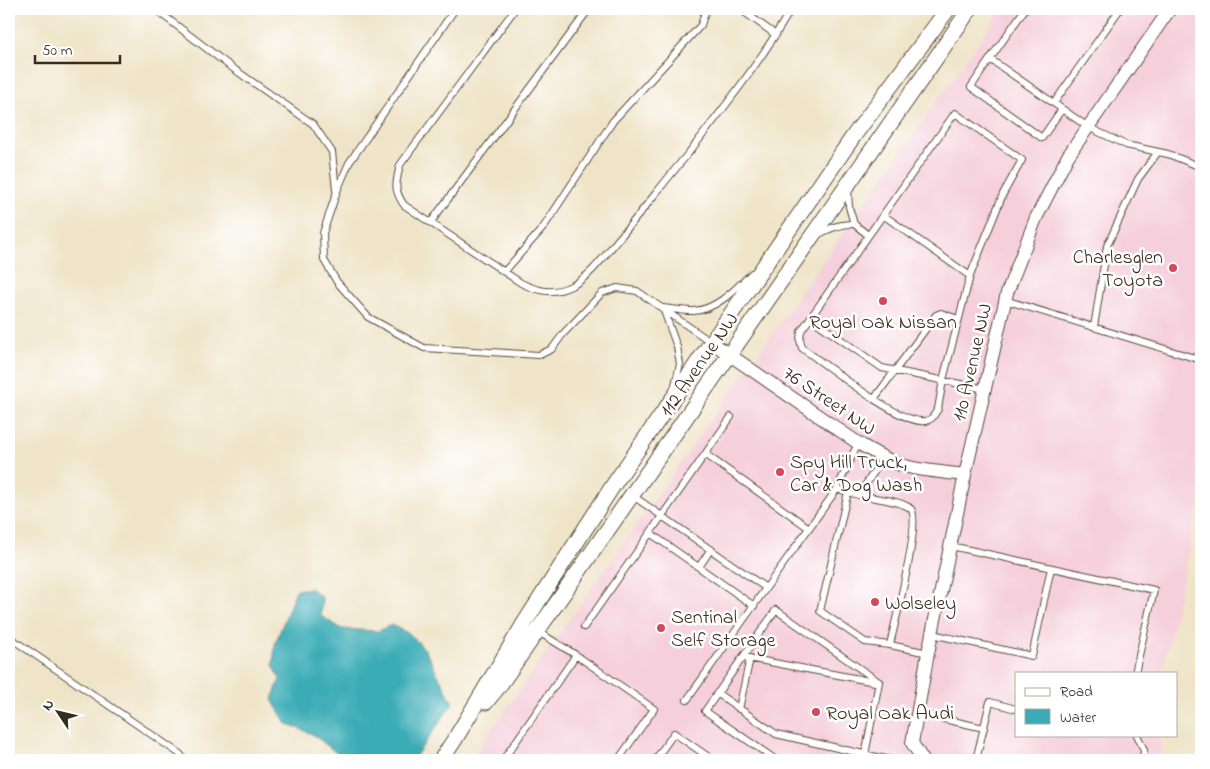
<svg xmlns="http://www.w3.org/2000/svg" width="1210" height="769" font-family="'Indie Flower',sans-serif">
<rect width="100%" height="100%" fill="#fff"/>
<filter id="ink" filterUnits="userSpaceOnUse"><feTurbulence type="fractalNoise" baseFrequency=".02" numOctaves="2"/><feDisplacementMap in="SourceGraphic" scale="10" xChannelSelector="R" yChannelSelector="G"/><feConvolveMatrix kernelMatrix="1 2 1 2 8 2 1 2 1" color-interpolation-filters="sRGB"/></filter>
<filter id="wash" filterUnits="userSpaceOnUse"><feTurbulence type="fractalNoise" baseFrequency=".0096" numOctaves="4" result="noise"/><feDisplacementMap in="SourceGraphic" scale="20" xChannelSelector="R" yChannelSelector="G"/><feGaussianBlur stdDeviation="1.12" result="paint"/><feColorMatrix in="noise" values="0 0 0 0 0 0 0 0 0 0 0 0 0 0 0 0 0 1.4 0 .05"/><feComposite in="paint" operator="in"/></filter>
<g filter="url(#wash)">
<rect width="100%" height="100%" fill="#efe4c8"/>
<path fill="#f5cfdb" d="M1002,9h199v485l-39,179h-146v62h141l5,12 -1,13h-691z"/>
<path fill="#3bacb6" stroke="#3b6b6a" d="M310,588l12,9 -1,19 21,13 36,2 13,-6 19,9 14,14 29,55 -40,57h-67l-34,-26 -26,-11 -14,-23 8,-21 -7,-14 2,-21 21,-54z"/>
</g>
<g filter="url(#ink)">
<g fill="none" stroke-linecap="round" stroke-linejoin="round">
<defs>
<path id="service" d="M155,9l76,58 82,57 19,28 4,38
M455,9l-106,154 -12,28 -14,42 1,27 13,22 31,35 56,31 115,7 13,-6 11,-15 39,-41 15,-5 20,3 74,51
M515,9l-115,156c-4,18 -7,24 4,40l117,78c16,8 32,12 50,3 21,-10 36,-34 51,-51 22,-26 43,-54 65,-80 37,-47 74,-94 104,-146
M740,9l36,26
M990,59l35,-50
M1054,103l66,-94
M1062,109l-20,29 -71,-51 19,-28 98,68 38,18 42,9 33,13
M955,113l67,47 -19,34 -33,82 -27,104 -5,29 -6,9c-3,2 -7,4 -11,3 -26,-1 -96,-57 -119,-73l-2,-8 1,-9z
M883,215l87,61
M431,222l158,-213
M854,224l14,11
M819,234c11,-6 22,-11 35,-10l-5,-17 -1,-17
M504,272l39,-44 70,-107 88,-96 5,-16
M1005,300l196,60
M810,318l72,50 103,21
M1094,327l13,-81 31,-67 20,-27
M674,389l6,-25 -3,-17 -14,-39c10,1 21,3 31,3 24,-2 42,-23 58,-38
M874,399l62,-84 5,-2 17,6
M705,454l104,74
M837,489l25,7 2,-9 20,-30
M848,492l-28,119 45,31 25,3
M633,496l133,92 -79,112
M862,496c12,2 41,5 49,13 11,12 -17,116 -21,136l38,8
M650,533l81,-116
M951,546l203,44 -19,83
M699,567l12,-18
M766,588l71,-99 21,-46
M584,627l66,-94 104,73
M537,631l39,24 78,54 -36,51
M932,634l100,22 19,-88
M9,637l171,117 4,6
M743,657l132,25
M717,693l59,41 114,26
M739,709l11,-51
M917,713l67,15
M1137,735l7,15 -1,10
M865,755l14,-73
M503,760l73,-105
M655,760l19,-27 39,27
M776,760l-71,-49 71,-101 103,72
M976,760l14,-58 26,7"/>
<path id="minor" d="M711,342l147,101c14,8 28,17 43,22 20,6 43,7 64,10
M923,760l-11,-17 16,-90 37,-178 42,-182 29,-75 32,-62 102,-147"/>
<path id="tertiary" d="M486,702l13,-16 471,-677
M441,760l14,-21 70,-117 89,-138 241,-350 93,-125"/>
</defs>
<use href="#service" stroke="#564638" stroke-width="8"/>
<use href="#minor" stroke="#564638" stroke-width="14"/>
<use href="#tertiary" stroke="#564638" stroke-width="17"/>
<use href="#service" stroke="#fff" stroke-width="6"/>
<use href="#minor" stroke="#fff" stroke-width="12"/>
<use href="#tertiary" stroke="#fff" stroke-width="15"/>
</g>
</g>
<g fill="#d1495b" stroke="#fff" stroke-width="2">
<circle cx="1173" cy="268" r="5"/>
<circle cx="883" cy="301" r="5"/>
<circle cx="780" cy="472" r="5"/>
<circle cx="875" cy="602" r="5"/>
<circle cx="661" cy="628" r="5"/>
<circle cx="816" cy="712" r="5"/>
</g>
<g text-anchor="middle" stroke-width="5" stroke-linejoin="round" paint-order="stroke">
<g font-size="20" fill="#3b2a1e" stroke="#fff" text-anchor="start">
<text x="1163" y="263" text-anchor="end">Charlesglen<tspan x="1163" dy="23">Toyota</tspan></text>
<text x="883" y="328" text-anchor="middle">Royal Oak Nissan</text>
<text x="790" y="468">Spy Hill Truck,<tspan x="790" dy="23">Car &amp; Dog Wash</tspan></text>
<text x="885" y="609">Wolseley</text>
<text x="671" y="623">Sentinal<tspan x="671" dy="23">Self Storage</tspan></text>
<text x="826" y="719">Royal Oak Audi</text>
</g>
<g font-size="20" fill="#3b2a1e" stroke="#fff">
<text transform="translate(971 362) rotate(-77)" y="7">110 Avenue NW</text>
<text transform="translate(698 364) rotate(-55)" y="7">112 Avenue NW</text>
<text transform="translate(830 400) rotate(34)" y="7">76 Street NW</text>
</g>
</g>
<rect width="1210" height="769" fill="none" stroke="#fff" stroke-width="30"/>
<rect x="1015" y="672" width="162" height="65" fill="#ffffff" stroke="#b1aaa5"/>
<rect x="1025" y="688" width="25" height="8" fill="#ffffff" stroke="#b1aaa5"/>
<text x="1060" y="696" font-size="15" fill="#3b2a1e">Road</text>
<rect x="1025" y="709" width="25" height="15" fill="#3bacb6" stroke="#b1aaa5"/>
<text x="1060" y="722" font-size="15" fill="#3b2a1e">Water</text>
<g transform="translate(58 712) rotate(305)" stroke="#ffffff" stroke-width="4" paint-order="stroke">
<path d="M0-4L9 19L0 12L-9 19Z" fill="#3b2a1e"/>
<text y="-8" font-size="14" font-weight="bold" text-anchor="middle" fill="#3b2a1e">N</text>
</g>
<path d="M35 55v8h85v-8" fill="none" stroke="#3b2a1e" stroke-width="2.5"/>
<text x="42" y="55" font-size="15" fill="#3b2a1e" stroke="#ffffff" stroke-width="4" paint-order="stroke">50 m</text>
</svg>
